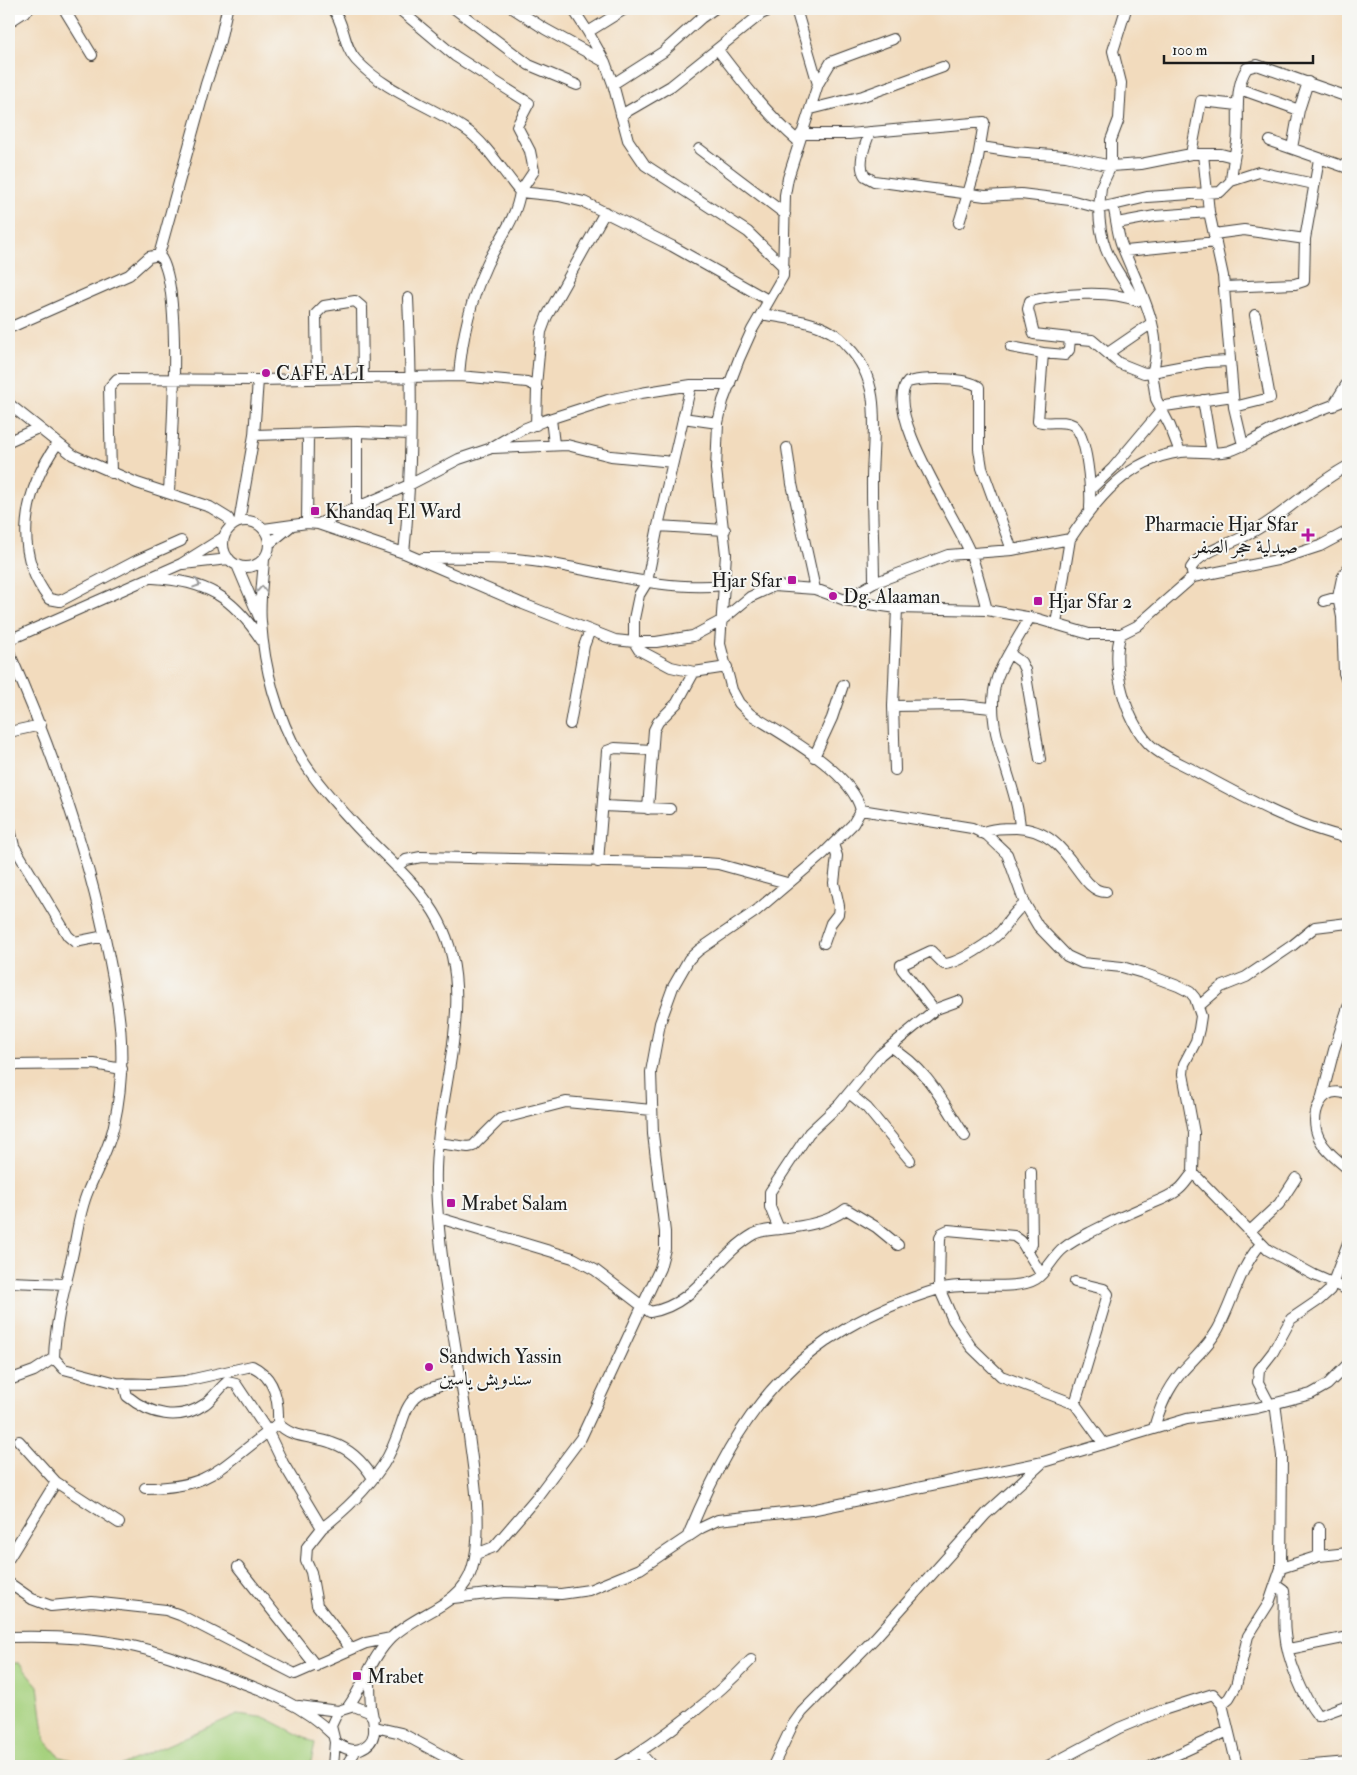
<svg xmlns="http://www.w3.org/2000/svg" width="1357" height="1775" font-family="'IM FELL Double Pica',Amiri,serif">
<rect width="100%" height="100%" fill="#f6f6f2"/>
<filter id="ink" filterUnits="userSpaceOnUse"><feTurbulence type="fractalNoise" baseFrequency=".02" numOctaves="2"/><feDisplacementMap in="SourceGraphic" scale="10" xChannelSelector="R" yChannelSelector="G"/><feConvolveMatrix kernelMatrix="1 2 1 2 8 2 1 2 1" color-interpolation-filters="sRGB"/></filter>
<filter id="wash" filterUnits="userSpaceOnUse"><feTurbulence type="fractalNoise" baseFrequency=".0096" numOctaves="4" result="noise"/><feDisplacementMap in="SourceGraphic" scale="20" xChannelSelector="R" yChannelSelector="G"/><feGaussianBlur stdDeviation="1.12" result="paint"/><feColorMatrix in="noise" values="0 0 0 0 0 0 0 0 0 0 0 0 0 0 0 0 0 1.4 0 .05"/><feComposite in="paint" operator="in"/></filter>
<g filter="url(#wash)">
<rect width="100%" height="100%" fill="#f2dbbd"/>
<path fill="#a6d17e" stroke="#61764d" d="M9,1663h10l19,23 7,54 15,17 33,9h-84z
M238,1714l28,4 49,25 -5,23h-191z"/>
</g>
<g filter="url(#ink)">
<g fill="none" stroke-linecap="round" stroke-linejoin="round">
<defs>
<path id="minor" d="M64,9l28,46
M333,9c12,15 10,37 23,51 29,32 74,45 109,69 20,13 39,44 55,63 -4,28 -21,47 -33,72 -17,37 -25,72 -28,112
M399,9l56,47 74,47 -12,23 13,25 4,20 -14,21
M455,9l74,56 48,20
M514,9l31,20 60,33
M573,9l15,23
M714,9l-13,9 -38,34 -50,32 15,56 17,25 103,67 36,35
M796,9l22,75
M1126,9l-13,42 8,32 -2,36 -8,21v26l-10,21 -2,21 14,-3c3,12 4,26 8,38 13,36 46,91 31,129
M9,22l20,-13
M718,50c25,33 49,64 80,91
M613,84l-8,-22 -17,-30 37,-23
M1240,89l59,21
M811,109l52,-13 80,-29
M621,115l50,-29 90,-72 12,-5
M870,132c-5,13 -13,32 -5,44l9,5 111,15 36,-2 49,6 29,8c1,46 15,55 36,92
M801,134h48l135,-12 -7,42 -18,59
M1270,141l78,27
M981,147l33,5 52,4 45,10 30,-2 50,-10h30l12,3
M1292,148l7,-38 9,-28
M699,149l86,65
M1191,154l10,-53 37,4
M1203,154l6,58 14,64 11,131 9,38
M1231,181c1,-14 4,-26 6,-39 3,-24 -4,-53 10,-74l10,-3 91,32
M520,192l39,4 25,6 88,44 96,54
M1113,205l34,-8 73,-5 11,-11 28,-9 55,12
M1117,223l38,-7 54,-4
M1214,234l30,-4 61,9
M1126,251l90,-9
M159,255l47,-171 14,-43 7,-32
M1224,287l71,-3 9,-3 1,-42 14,-80
M761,314c22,4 50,6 70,18 6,3 12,9 17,15 38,38 23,92 24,141 0,32 2,64 2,95
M9,328l120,-53 20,-18 10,-2c25,28 12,194 10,237
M1070,338l22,2 27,23 25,10 8,-1 4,27 14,27 10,26
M1011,347l32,6 -5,68c10,4 25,-2 35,4 15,10 18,67 17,83
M1043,353l22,2 4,-5 1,-12 -36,-4 -6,-25 2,-8c30,-7 79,-12 107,0
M1108,353l44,-30
M1152,372l54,-10 23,-1
M317,378l-1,-64 8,-8 31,-5 7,6 1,69
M691,385l-33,141 -11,56 -8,13 -5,24v23l5,8 32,17 23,5 33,-5
M536,386l5,-54 6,-16 58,-104
M1203,400l9,53
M9,404l64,51 64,28 73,24 18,11 4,8
M1333,406l15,-24
M1234,407l36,-9 -15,-83
M683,418l35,5
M551,419l3,25
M254,435l103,-3 53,2
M9,441l29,-13
M57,444c-33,47 -45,107 -8,155l11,2 78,-41 43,-19
M493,448l74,-3 44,11 62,6
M787,448l5,36 23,105
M111,473l-2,-85 8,-9 141,1 201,-4 68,6 9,4 1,3 -1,36
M1091,489l22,-21 52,-62 68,-10
M357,508v-76
M223 544a23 23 0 1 1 46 0a23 23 0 1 1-46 0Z
M239,522l15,-87 4,-55
M307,523l1,-88
M318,524l91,-39 50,-26 30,-10 32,-19 25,-10 62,-20 33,-7 50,-8h39
M658,526l67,4
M264,529l43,-6 11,1 86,29 119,51 92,36 19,2h22l37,-6 28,-15 29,-24 24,-11 41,3 30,11 17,3 35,5 90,2 51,9 51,15h32l16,-8 56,-49 84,-17 43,-14 28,-15
M1070,539c27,-41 59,-80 110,-87 16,-2 33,3 49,-1 16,-5 30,-15 45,-22 24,-11 50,-20 74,-30
M269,544l22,-18
M404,553c9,-85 8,-171 4,-255
M423,558c36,0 73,-2 110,3 63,8 126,31 191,24
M264,559c-1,20 -5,43 -3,63 3,45 16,95 39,134 16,27 39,51 60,74 27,29 60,55 79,91 42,78 -6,178 -3,263 3,84 22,168 33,252 5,39 15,95 3,133 -11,37 -54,43 -80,68 -20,19 -28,48 -44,70
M183,564l46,-5
M237,565l22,52
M1348,568l-6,10 -4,19 4,20 2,56 4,11
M1193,577l-2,-9c9,-16 36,-23 52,-31 39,-19 67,-51 105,-71
M153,578c53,3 79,18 109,63
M845,600l29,-17 74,-28 64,-5 58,-11 -14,85
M1324,601l14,-4
M987,610c-5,-18 -9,-37 -16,-55 -11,-32 -90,-145 -63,-173 16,-4 58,-5 71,5v62l3,19 30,82
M1121,634c-11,31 5,86 28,110 12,12 31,19 46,27 49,26 99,55 153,67
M9,640l172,-76 43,-27
M9,652c41,93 75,187 96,286 14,65 24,120 9,187 -5,24 -17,44 -26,66 -9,21 -11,44 -16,66 -8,34 -17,66 -18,101l10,11 53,14 32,1 36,-3 67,-15c23,11 27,34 26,57l-10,9 -32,-48 -9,-2c-8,7 -14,16 -22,22 -26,18 -55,11 -78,-8l-3,-13
M1010,654l11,8 4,8 15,89
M893,706l69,-1 29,3
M570,724l14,-78 6,-16
M9,732l32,-7
M814,757l18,-39 11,-33
M895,770l-2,-64 4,-98
M603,806l67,3
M648,809l6,-79 4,-8 19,-19 17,-31
M861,810l111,18 15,7 20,19 18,50 13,22 29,30 15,7 40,4 21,6 35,13 12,6 5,6 6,18 -2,13 -3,12 -12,23 -1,10 11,59 -1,40 75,77 46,25 34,15
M9,825l5,21 54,90 7,6 30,-6
M1020,828c-3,-50 -39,-99 -23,-150 7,-20 23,-42 33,-61
M981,833c11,-5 23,-5 35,-5 55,1 61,64 90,64
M598,862l9,-111 8,-3 37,2
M397,868l9,-8 15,-3 284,6 13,1 69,19
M824,943l7,-20 7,-9 1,-8 -5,-23 3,-27 -4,-12
M1199,1006l22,-19 25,-10 47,-32 22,-18 33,-4
M934,1010l-32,-41 -1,-4 30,-14 13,13c14,0 49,-23 58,-34 8,-10 12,-19 23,-26
M890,1047c36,20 53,55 75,89
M9,1065l85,-1 28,5
M849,1093l18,15 43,52
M1348,1095c-27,-13 -40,22 -29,43 6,13 19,22 29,31
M1321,1100l13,-50 14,-43
M437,1143l31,4 5,-1 27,-27 66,-17 86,8
M439,1218l134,40 22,12 55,42c47,-7 65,-56 104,-78 8,-4 17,-4 26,-5 22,-2 48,-6 66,-20l30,18 22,18
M779,1229l-9,-22v-15l39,-59 30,-28 41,-50 56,-46 22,-8
M1250,1231l29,-27 17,-26
M1027,1252l5,-8 -1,-72
M1041,1274l-20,-33 -7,-5 -66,-6 -6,3 -2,5 -1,50 14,32 18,27 30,29 74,28 29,40
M9,1282l56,2
M1075,1282l29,7 4,5 -33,110
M9,1380l25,-9 20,-13
M1270,1405l-12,-23 1,-12 14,-18 18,-33 28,-19 11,-10 18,-47
M278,1423c13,16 36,13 54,20 18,6 31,19 41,35
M1154,1428c6,-21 13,-38 27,-55 13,-15 27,-26 37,-44 15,-28 22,-62 43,-85
M19,1441l37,41 63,41
M145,1488c66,0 74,-20 123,-56l15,31 39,65 -15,19 -1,14 5,11 6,33 34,44
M322,1528c24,-18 44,-38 61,-63 31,-48 7,-74 78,-84
M687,1538c54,-132 111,-206 252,-249 26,-8 76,3 97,-10 11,-7 17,-23 28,-31 8,-7 19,-12 29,-17 17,-9 34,-17 51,-24 11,-5 24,-9 34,-17 6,-4 10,-12 15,-17
M476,1554l18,-7 42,-49 45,-60 79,-170 5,-19v-17l-12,-98 -2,-62 9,-49 13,-36 16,-28 10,-9 57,-39 67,-57 30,-30 8,-14c-10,-39 -78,-75 -111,-96l-11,-11 -7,-13 -12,-46 6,-90 -10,-85 2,-46 5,-22 16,-42 13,-29 31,-54 2,-81 3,-17 30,-94 13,-22 62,-23
M1319,1556v-28
M9,1558l47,-76
M238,1567l78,99
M1281,1568l38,-12 29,-3
M9,1583l23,16 19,7 41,-4 74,8 14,5 115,59 71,-31 25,-5
M1277,1586l7,5c2,14 -1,28 1,43 2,25 18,63 33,82l30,-11
M453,1598l52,-6 56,2 28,-4 51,-21 61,-41 17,-8 93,-10 232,-48 144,-43 70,-11 54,-14 16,-9 21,-21
M9,1637c39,-1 79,0 118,8 35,7 69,21 102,33 37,13 74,27 103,56
M1289,1649l59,-12
M1222,1704l7,-6 7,-12 12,-50 21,-33 12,-35 1,-112 -7,-53
M299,1706l39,5
M375,1727l26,6 61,33
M335,1742c7,5 15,10 25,7 21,-8 13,-27 11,-43 -1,-11 -1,-21 -1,-31
M640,1753l12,13
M333,1766l2,-24 -4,-16 7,-15 16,-5 15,6 5,7
M346,1766l10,-16
M617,1766c44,-26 99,-69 134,-106
M773,1766l19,-40 10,-14 73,-74 111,-124 55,-50
M1048,1766l71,-38 44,-18 50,-16 9,10 15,62
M1152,1766l76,-35
M1302,1766l46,-4"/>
</defs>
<use href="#minor" stroke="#3c3934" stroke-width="12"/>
<use href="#minor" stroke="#fff" stroke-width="10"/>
</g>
<defs><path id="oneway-chevron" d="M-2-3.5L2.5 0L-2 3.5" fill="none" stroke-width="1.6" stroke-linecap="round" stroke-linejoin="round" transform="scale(1.25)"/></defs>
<g stroke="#999">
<use href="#oneway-chevron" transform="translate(197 584) rotate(19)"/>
<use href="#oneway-chevron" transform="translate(262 589) rotate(-86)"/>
</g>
</g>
<g fill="#b5179e" stroke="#f6f6f2" stroke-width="2">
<circle cx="266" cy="373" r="5"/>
<rect x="310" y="506" width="10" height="10" rx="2.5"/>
<path d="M1305.5 527.5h5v5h5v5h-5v5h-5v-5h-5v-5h5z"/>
<rect x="787" y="575" width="10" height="10" rx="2.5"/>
<circle cx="833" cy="596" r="5"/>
<rect x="1033" y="596" width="10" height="10" rx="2.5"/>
<rect x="446" y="1198" width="10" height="10" rx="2.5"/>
<circle cx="429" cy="1367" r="5"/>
<rect x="352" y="1671" width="10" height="10" rx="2.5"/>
</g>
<g text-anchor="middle" stroke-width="4" stroke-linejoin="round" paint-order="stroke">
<g font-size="19" fill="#1c1c1c" stroke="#f6f6f2" text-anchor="start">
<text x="276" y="380">CAFE ALI</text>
<text x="325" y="518">Khandaq El Ward</text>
<text x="1298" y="531" text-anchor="end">Pharmacie Hjar Sfar<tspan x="1298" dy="22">صيدلية حجر الصفر</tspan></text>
<text x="782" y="587" text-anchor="end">Hjar Sfar</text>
<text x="843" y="603">Dg. Alaaman</text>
<text x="1048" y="608">Hjar Sfar 2</text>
<text x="461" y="1210">Mrabet Salam</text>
<text x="439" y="1363">Sandwich Yassin<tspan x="439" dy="22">سندويش ياسين</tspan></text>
<text x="367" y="1683">Mrabet</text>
</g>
</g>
<rect width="1357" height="1775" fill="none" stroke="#f6f6f2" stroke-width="30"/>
<path d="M1164 55v8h149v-8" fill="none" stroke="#1c1c1c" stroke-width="2.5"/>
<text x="1172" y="55" font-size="15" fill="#1c1c1c" stroke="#f6f6f2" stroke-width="4" paint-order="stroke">100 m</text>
</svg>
